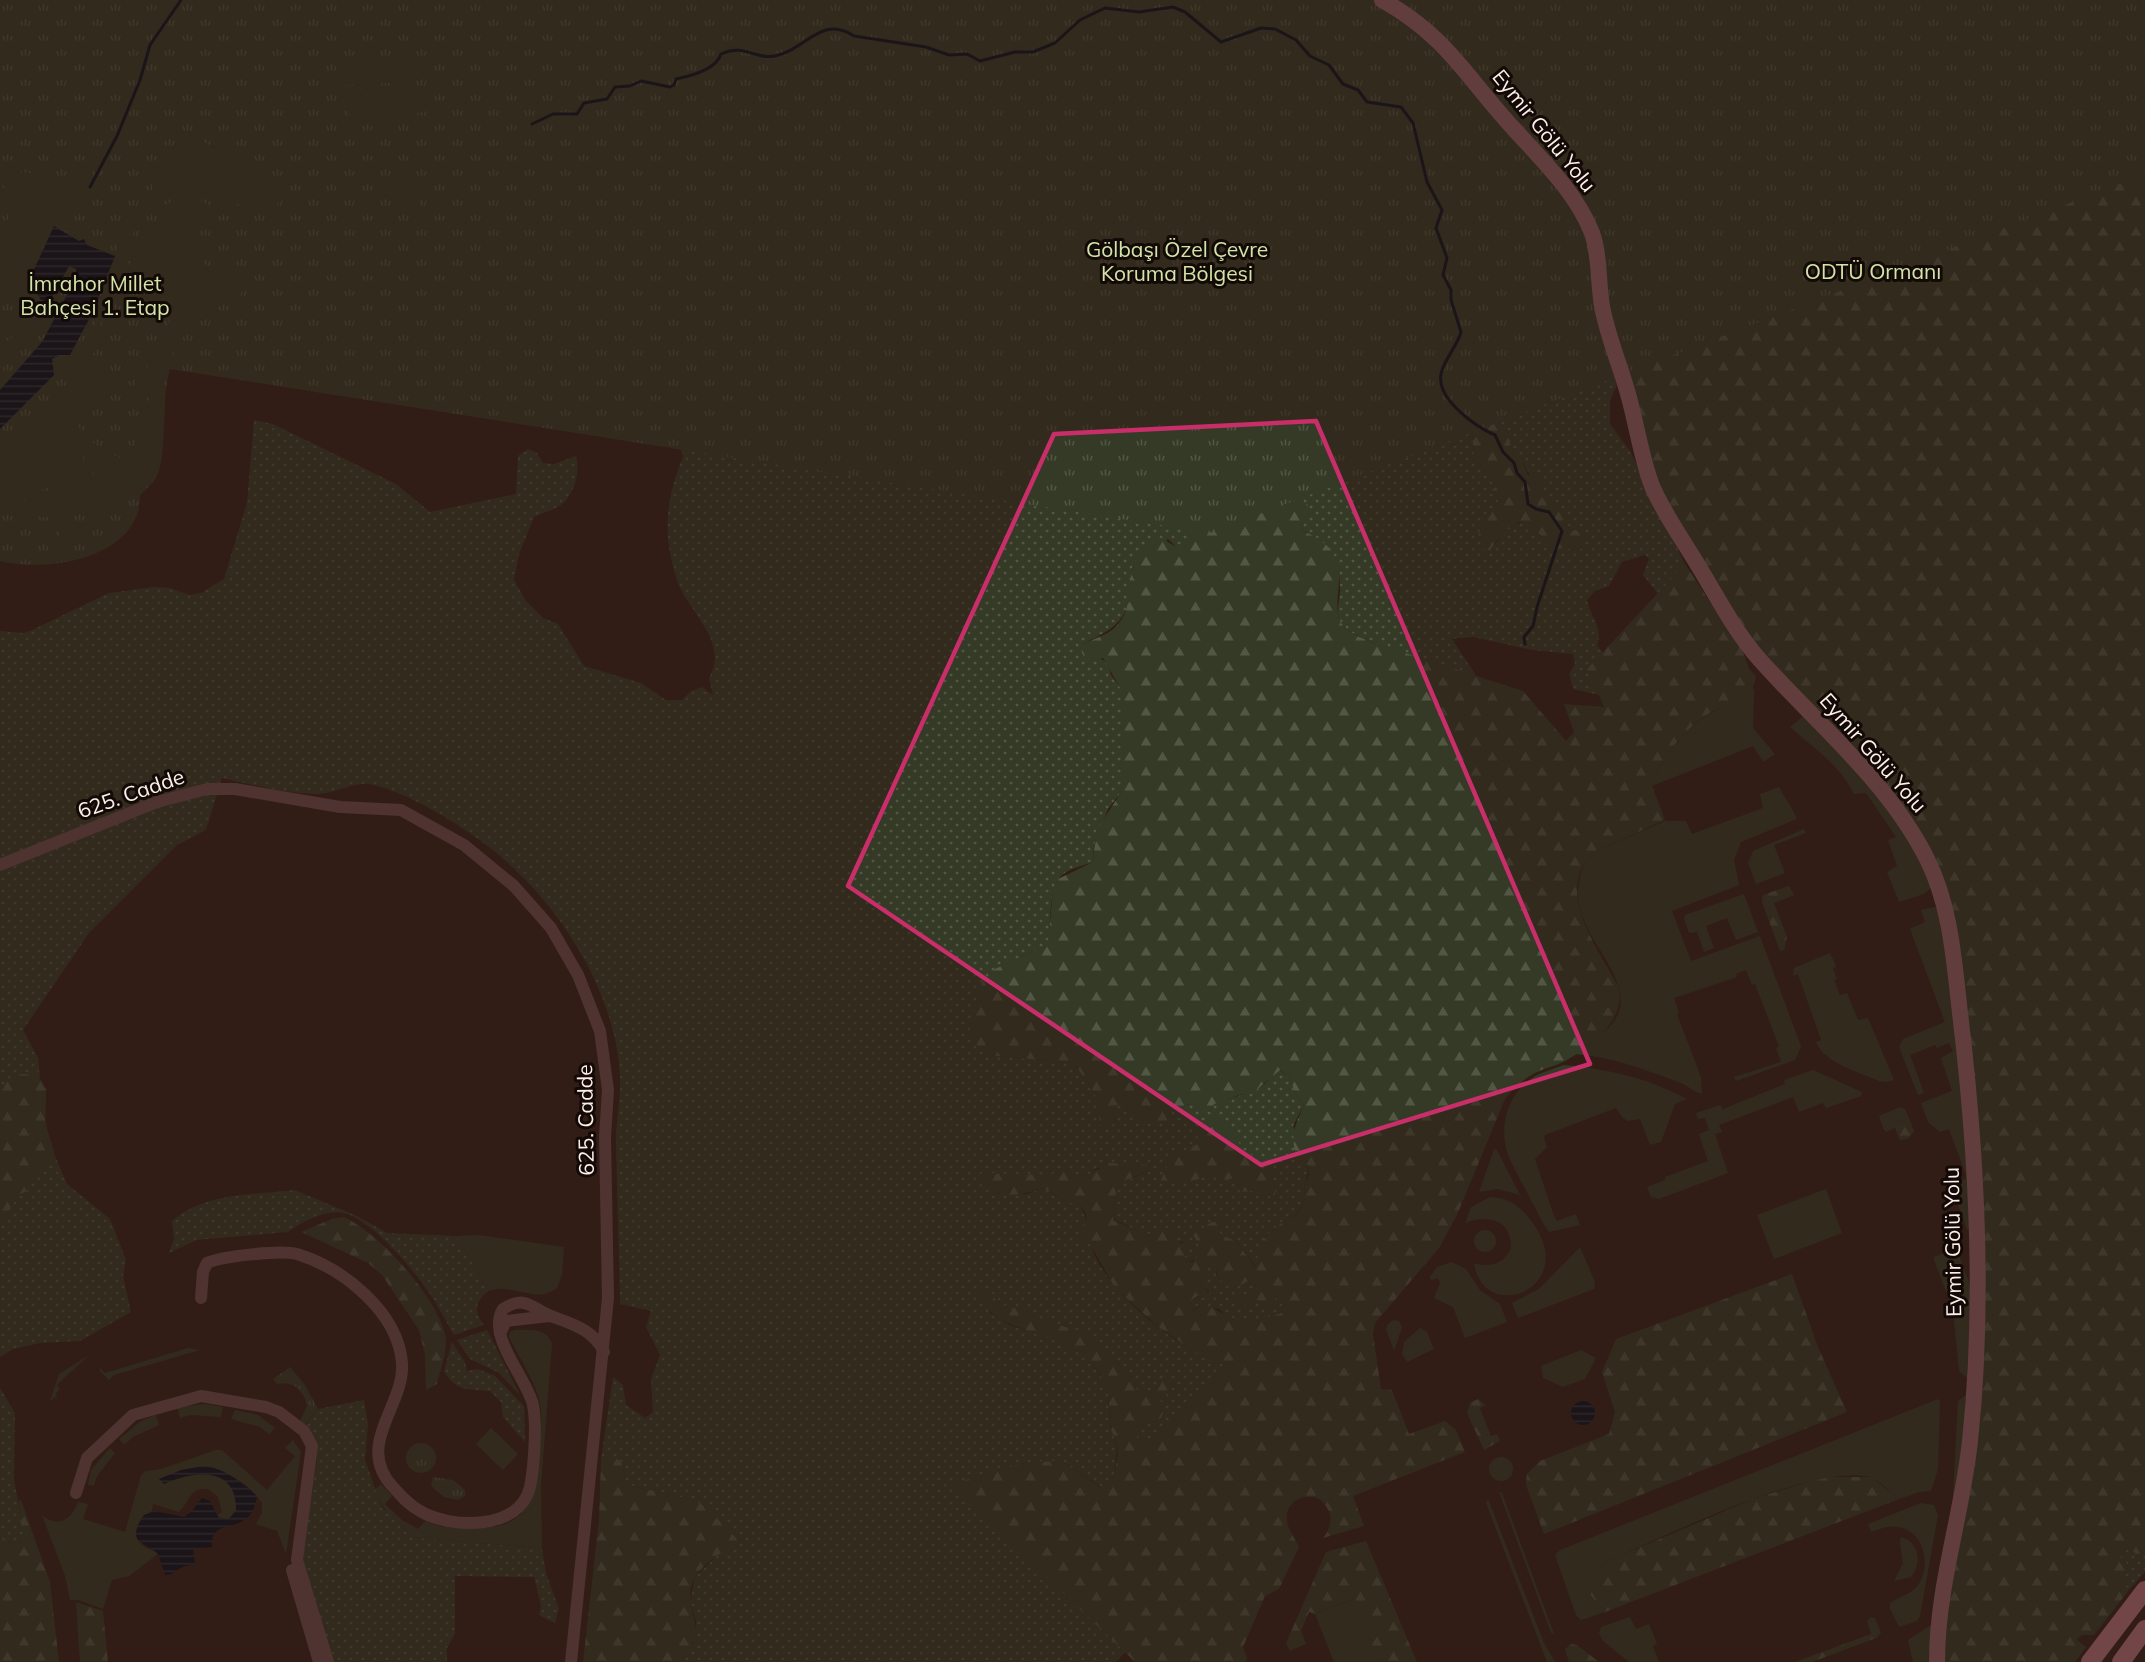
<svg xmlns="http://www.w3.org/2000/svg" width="2145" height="1662" font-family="Mulish,sans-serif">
<defs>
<pattern id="grass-dots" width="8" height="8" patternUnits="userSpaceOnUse" patternTransform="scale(1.5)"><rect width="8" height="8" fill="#343a25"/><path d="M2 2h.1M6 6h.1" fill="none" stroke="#525745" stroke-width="1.8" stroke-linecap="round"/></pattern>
<pattern id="forest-firs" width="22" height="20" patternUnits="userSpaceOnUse" patternTransform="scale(1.5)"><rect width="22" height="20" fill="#343a25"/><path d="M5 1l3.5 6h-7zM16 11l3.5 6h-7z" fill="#525745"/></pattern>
<pattern id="park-tufts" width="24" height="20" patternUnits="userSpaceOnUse" patternTransform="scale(1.5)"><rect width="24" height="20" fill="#343a25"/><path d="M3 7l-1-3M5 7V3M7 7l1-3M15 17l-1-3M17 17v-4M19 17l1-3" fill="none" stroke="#525745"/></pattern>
<pattern id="water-rules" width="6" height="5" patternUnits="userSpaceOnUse" patternTransform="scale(1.5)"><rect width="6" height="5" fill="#000d20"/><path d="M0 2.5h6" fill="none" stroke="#263140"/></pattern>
</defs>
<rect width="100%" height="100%" fill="#321d15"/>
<path fill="url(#grass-dots)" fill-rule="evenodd" d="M1556,198l61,187 -7,15v24l20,27 55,113 -27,30 -15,-19 6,-16 -4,-4 -23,7 -13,24 -14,5 -8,9c3,15 17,30 10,45l6,8 -16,16 12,26 -26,-6 -4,-15 6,-10 -2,-10 -41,-4 -59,-13 -21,2 25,38c-26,-9 -118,-34 -133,-50 -10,-11 -5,-22 -4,-35 1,-30 -9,-50 -37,-61l-2,-8 3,-7 -118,12 6,12 -8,8h-6l-10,-9 -35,28c-4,47 -6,57 -51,77l26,20 3,11 11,15v101l-14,18 -14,36 -1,17c-11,4 -27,7 -34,16 -10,12 -9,50 -10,66l-29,13 -33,98 87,8 22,33 5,32 13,-5 1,-17 9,-3 16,17 27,1 5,-9 20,-9 18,8 4,-7c4,-1 45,-15 47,-17 7,-5 11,-12 18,-17l10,6 6,17 9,12 -11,21c6,17 22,41 11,58 5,31 -15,32 -33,47 -8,7 -11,26 -15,36l-20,-26 -14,-5 -3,-4 -19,12 2,5 -5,10 -9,3 -4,-6 -1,-15 -8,4 -3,-1 1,-5 -22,-6 -7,5 -6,-7 -25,-12 4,-33c10,-9 21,-8 32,-16l-2,-5 -50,3 -8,6 -10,2 -16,-4 -19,4 -61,-3 15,21h29l16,-6 13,8 22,6c12,17 9,37 18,56 22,43 83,92 129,106l-18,26 -19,9 -5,16c-22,10 -19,23 -47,27l1,-14 24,-10 -3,-14 16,-19 -6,-8 -19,15 -9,2 -32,-44 -43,-24 -11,-1 -20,-7 -14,-10h-12l-12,-7 -7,11 23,14 35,10 39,20 18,25 4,12 2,33 7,20 -3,31 -13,10 -40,-26 -33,1 -76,22 173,168 -9,10h-434l12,-19 2,-21 -6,-21 5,-24 25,-25 -16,-46 -15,-7 -63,-14 -4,-21 -4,-4h-17l12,-83 10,8 3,20 19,13 8,-6 -2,-33 9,-24 -14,-28 5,-16 -31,-7c-1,-55 -3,-109 -4,-164 0,-21 5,-42 4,-63 -4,-88 -64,-178 -131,-230 -30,-23 -83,-56 -120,-63 -17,-2 -36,11 -53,10 -32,-1 -63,-9 -94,-16l-16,52 -29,15 -88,88 -66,97 15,28 2,21 6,10 -1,33 10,34 12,28 43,35 16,41 -3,16 8,36 -51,29 -40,2 -27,6 -13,8v-726l23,2 7,-2 79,-38 44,-6 17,1 19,7 12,-2 23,-14 23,-76 7,-83 19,4 123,60 34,28 86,-18 2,-38 10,-7 9,4 6,10 11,1 22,-8c5,15 -2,39 -15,49 -7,5 -19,8 -27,12l-15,37 -5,26 12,21 17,17 15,6 26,42 57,17 25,17h16l9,-9 11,-4 11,8 -4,-17c22,-37 -24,-68 -33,-101 -14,-46 -10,-77 7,-121l-5,-14zM1472,431l36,5 6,20 8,5 21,38 21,19v6l9,7 11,17 -13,2 -47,-29 -18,8 -17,23 -4,-11 -7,-5 8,-21 14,-15 -9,-9 6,-5 -14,-25 -9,-4z
M295,1190l62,26 30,17 70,3 32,55c-14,9 -16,21 -5,34l-30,10c-6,-9 -10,-19 -16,-28 -14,-26 -65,-88 -94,-94 -17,-4 -43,9 -56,19l-91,8 -28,13 5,-14 -2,-18c33,-29 82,-26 123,-31z
M1209,1262l10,3 -3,9 3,6 29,1 8,5v5l-10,5 -8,12 21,-8 3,2 13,-2 1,-7 5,1 4,6 -4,13 -21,7 -21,2 -12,-5 -8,-8 -20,-4 -6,7 -2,-12 19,-7 -8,-8 3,-20z
M487,1330l31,61 1,3 -20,-21 -29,-14 -13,-19z
M452,1342l13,20 2,9 11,-2 17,7 29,30 1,36 -22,-25 -2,-15 -11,-11c-21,-2 -35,1 -46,-20z
M0,1388l15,25 -1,67 12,61 -10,3 -16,-6z
M364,1400l4,23 -3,37 17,47 20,21 18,10 122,10 4,25 13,36 -4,14 -16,-8 2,-9 -7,-29 -79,-1v58l-8,14v14h-113l-32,-104 15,-99 -1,-10 -12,-22 14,-18z
M2128,1548l8,6 9,-1v19l-16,18v-2h-10l9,-23 -8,-7z"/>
<path fill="url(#forest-firs)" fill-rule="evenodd" d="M2145,0v1553l-9,1 -8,-6 -8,10 8,7 -9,23 8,-1 2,3 -35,45h-12l-4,3 -1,2 9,7 -11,15h-131l1,-38 31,-176v-193l-40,-377 -172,-214 -102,-158 -49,-158z
M1494,422l14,14 6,20 8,5 6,14 10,1 5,6 -4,8 4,9c15,5 21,8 21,25l9,7 7,-1 6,18 -15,2 -5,-3 -12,3 -20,-22 -10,-7 -7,2 -3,6h-8l-2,9 -6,1 -9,13 -5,-3v-8l-6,-5 8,-21 14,-15 -9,-9 6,-5c-7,-12 -11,-23 -23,-29l-2,-26z
M1286,501h13l8,3 3,7 -9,12 2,8c64,26 18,73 42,97 8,7 19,11 29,15l149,48 43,50 8,-9 -10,-28 40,3 -17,-38 98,-105 58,88 6,17 7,7c-2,9 -4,18 -13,24 -7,4 -18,5 -26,9 -29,15 -55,46 -65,77l13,34 -69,31c-45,37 2,97 22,135 10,33 -28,62 -55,76 -8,4 -18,6 -26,10 -13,6 -22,16 -32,27l-48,116 -18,33 -64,75 -2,11 8,55 11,1 17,44 36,-13 11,9 9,22 -112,44 11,30 -41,12c11,-14 10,-28 -4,-39 -15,-7 -35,3 -32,22 1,9 8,17 12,26l-20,42 -14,7 -22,51 4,11 -1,4h-111l-184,-178 77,-22 33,-1 39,26 14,-10c1,-10 5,-23 3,-32 -2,-8 -7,-14 -7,-22 -1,-14 0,-28 -6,-41 -26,-56 -112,-42 -126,-90l6,-3 7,2 5,10 12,7h12l14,10 46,13 28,19 32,44 9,-3 19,-14 5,2 1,6 -16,19 5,9 -2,5 -24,10v13c27,-3 24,-16 46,-26l5,-16 19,-10 18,-25 -23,-7 -45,-31 -42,-38 -25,-44 -8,-4 -3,-11 8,-8 -2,-9 -7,-10 -8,1 -27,-15c-23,8 -52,13 -67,-10l6,-5 62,2 19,-3 16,4 10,-2 20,-11 38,2 2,5c-11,7 -22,7 -32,16l-4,34 25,11 6,7 17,-10h10l7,8 -6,8 16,-2 3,4 -7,11 4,5h5l9,-13 -9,-14 17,-12 13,-4 2,5 -6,8 2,3 15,6 19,26c3,-12 5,-25 14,-34 17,-17 41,-15 35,-49l5,-8 -1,-11 -10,-4c-9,-26 -4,-33 6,-56l-9,-12 -6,-17 -9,-6 -28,24c-15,-2 -23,8 -38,10l-4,7 -7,3 -11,-11 -20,9 -5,9 -11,4 -16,-5 -16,-17 -9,3 -1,17 -5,6h-8l-5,-33 -22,-33 -87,-8 -19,-20 14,-53 13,-13 53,-25 5,-55 5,-10 35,-17 3,-31 26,-40v-100l-19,-33h-18l-3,-5v-9c9,-4 22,-8 30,-14 23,-18 13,-42 22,-64 4,-13 13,-21 22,-30 10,3 18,12 28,12l7,-8 -5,-12zM1209,1262l10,3 -3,12c11,10 19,12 32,4l8,5v5l-22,8v5l4,4 21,-8 3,2 -2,8 11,-1 6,-16 8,7 -4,13 -21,7 -21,2 -36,-19 -10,9 -2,-12 7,-4 8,3 5,-3 -9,-11 3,-20z
M1789,886l5,9 -20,8 13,34 -3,13 -4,1 -18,-49 1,-7z
M21,1074c35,-1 21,28 25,50 2,10 6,21 9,32l-15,13 -13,22 -9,4 -18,31v-136l12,-13z
M1213,1116l18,9 13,28 7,1 11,16 8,2 1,10 5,2 -1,11 -14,3 -9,-7 -12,1 -5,-14 -13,2 -9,-5 -29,8 -24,-1 11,-25 29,-14 -3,-8 2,-12z
M1909,1118l5,13 -6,8 -8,1 -5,-12 -9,4 -3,-4z
M344,1217c36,17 91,78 101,117 4,14 -5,36 -8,50l-11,6 -1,-35 -6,-25 -37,-55 -14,-12 -67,-31 31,-13z
M1792,1274l26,73 29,65 -303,122 -18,-49 1,-11 13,-13 69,-27 6,-22 -13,-40 14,-33z
M1478,1399l8,6 -6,3 11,28 6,-2 3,7 -16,9 -17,-37 3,-10z
M618,1459l4,5 4,21 63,14 16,7 31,32 1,7c-23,10 -52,30 -46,59 2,13 7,24 3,37 -2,7 -8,15 -12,21h-99l16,-142 2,-60z
M1823,1477h49l27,22 -294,113 -15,-17 13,-32 150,-64z
M19,1500h2l29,82 9,80h-59v-124l16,6 10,-3 -6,-21z
M1366,1541l51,121h-39l-25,-63 -38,15 -6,-2 -8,19 5,13 -16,7 -4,-8 40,-91z
M76,1602l27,9 5,51h-28z
M1871,1617l4,1 6,15 -5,5 -64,24h-17l76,-28 -4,-13z
M1571,1644l6,1 22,17h-30l-4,-13z"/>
<path fill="url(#park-tufts)" d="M0,0h2145v174l-935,359 -1040,-164c-10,31 -1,92 -16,112 -4,5 -9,9 -14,14 1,63 -92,78 -140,66z
M290,1367l15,18 13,24 -15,18 -4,-4 8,-17c-3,-15 -13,-26 -30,-22l-4,-5z
M406 1458a15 15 0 1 1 30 0a15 15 0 1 1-30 0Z
M433,1477l20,3 12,10v6l-7,4 -14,-3 -13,-11z"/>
<path fill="#343a25" d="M406,57l12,22 -6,3 -69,3 -4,-22z
M420,92l8,19 -78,13 -2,-28z
M182,131l104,53 -14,32c-40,-12 -85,-40 -125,-12v-5z
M15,171l70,11 5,10 -32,27 -29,55 19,29 15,-26 3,2 -19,39 -20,30 -4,-2 -5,5 3,-22 -3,-18 7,-1 -7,-1 -6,-10 -12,-10v-58l16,-23 -16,-12v-3z
M370,184h49v25l-10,2z
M180,199h14l26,10 -6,19 -14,-5 -2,5 -44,-14v-5z
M139,213l-20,69 -22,50 9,4c-3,8 -11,13 -15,21l-11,-1 34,-71 -8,-4 14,-39z
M144,220l51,17 -1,7 13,4 -3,14 4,8 38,9 -6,17c-56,24 -82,62 -78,124l-14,-22 -13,-13 8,-17 3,1 7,-9h3l4,-16 8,2 3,-3v-16l-3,-1 6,-16 -24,-9 7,-22 -29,-9z
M12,311v20l-12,18v-37z
M16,331l-4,26 -12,14v-17z
M128,355l12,11 -8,16 -15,-10h3z
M70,362l19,1 41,23 -2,5h-11l-16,9 -19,23 -15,-34 -3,-20z
M61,390c7,16 19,34 23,52 8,41 -55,53 -84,58v-53l23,-18z
M148,406c43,65 -32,123 -57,62l17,-14 14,4c17,-8 18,-29 18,-46z
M86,425l6,17 13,10 -15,13z
M86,464c5,26 28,36 52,31 -44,22 -90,25 -138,19v-8c31,-6 68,-14 86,-42z
M98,520c-18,5 -34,10 -34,32l12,6 -27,6 10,-6 5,-10 -4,-15 -13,-8z
M1754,688l-1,40 22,26 -12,8 -10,-16 -101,40c10,-31 36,-62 66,-77 14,-7 25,-9 36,-21z
M1806,714l64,69 41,55 20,50 -7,6 -25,8 -12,-30 10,-6 -9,-26 8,-3 -30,-44 -12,1c-12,-27 -42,-47 -64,-67z
M1779,787c6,12 13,19 18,32l-56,23 -7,18 5,25 -67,26 19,50 69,-25 41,110 -6,14 -59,21 -2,-4 47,-15 -5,-14 3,-2 -24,-62 -3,1 -6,-15 -10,4 1,3 -63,21 5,15 -2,1 24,63 1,17c-9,-2 -13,-8 -21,-11 -34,-13 -69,-26 -106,-29 15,-12 41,-26 45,-46 7,-42 -50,-77 -41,-125 2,-14 6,-24 17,-32l69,-30h21l6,13 71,-26 -3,-14z
M1804,829l2,4 -32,12 11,28 -29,11 -8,-21 5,-12z
M1744,894l14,38 -22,8 -9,-22 -21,8 8,22 -10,4 -7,-20 -8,1 -5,-14 1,-4z
M1935,907l5,3 12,66 19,252 -4,2 -15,-42 1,-4 13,-6 -1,-6 -16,-43 -9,3 -12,-10 -7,-19 31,-12 -11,-33 12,-7 -4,-8 -12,5 -2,-3 -25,10 14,38 -6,2 -19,-48 4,-8 42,-17 -35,-93 15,-7 -4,-12z
M1830,953l6,13 -3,3 4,10 -3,1 6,15 7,-2 11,27 10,-2 26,62 -8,2 -7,-1c-19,-9 -54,-17 -63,-39l5,-2 -23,-66 -5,2 1,-8z
M1564,1065c44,4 84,13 123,34l-12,5 -14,38 -11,3 -10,-26 -12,2 -5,-3 -7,-10 -71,27 -1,3 3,9 -12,12 18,54 4,8 19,-7 4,11 -31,7 -6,-9 -32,-61c-15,-31 -5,-70 26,-87 8,-4 19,-7 27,-10z
M1813,1070l49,22 -1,4 -35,12 -3,-5 -24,9 -6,-15 -74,28 3,7 -7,2 13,39 -69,26 -8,-2 -4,-10 18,-7v-3l43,-16 -9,-27 10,-4 -4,-12 -7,1 -2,-6 24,-8 3,4 62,-25 -1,-4z
M1900,1107l5,2 4,9 -26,10 -4,-12z
M1494,1149l3,1 23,45 -22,-6 -19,3z
M1826,1189l16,44 -68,26 -17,-44z
M1490,1197c20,1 31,10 42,25 49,65 -48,105 -58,41 15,5 31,1 37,-15 1,-28 -23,-34 -46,-25l6,-16z
M1474 1241a11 11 0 1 1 22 0a11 11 0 1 1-22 0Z
M479,1235l85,12 -2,28 -5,13c-22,17 -45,-6 -68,3l-32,-55z
M1580,1247l15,35 -1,7 -76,29 -6,-15 27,-14z
M1956,1248l13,34 2,16 -4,80 -8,-7 -6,-61 -19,-50v-3z
M1452,1262l14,7 14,21 20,14 7,18 -42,16 -12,-31 -19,-9 6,-15 -2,-5 -7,2 -1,-3 7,-10z
M1393,1320l6,1 3,6 -8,24 -8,-22 2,-5z
M1420,1328l7,4 7,17 -27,13 -5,-8 2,-12z
M514,1330c16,0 32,-3 38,14l-11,141 1,63 -122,-10c-22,-10 -36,-25 -45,-48l6,-6 11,12 -7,8 17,16 16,9 7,-8c17,8 36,7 54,7 52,0 59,-37 61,-79 1,-16 3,-33 -1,-50 -6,-21 -20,-42 -30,-62l1,-5z
M188,1348l12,2 -86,25 -5,5 -10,-10 1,-2 5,5z
M1581,1350l15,8 -11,21 -22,8 -20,-9 -2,-12z
M89,1355l-32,30 3,4 -4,4 1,3 -7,5 9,-27z
M1966,1395l-2,55 -12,63 6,-112z
M1938,1399l2,2 -2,68 -7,22 -12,1 -20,7c-8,-6 -20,-20 -29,-22 -63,-13 -205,60 -267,86l-13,32 15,17 -24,8 -5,-5 -21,-60 5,-5z
M206,1404l17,3 -2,10 -30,-2 -11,3 -3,-11z
M235,1410l23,5 17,13 -6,6 -9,-7 -29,-8z
M156,1415l3,10 -26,12 -9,8 -5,-6 22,-18z
M491,1428l27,26 -15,16 -27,-26z
M293,1440l8,12 -15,102 -9,-23 -21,-7 6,-11v-10c-23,-35 -67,-42 -102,-24l4,5c21,-9 56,-20 69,7 3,8 4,16 2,24l-9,5 -10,-4 6,-4 -4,-15 -10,-8c-19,-2 -18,13 -29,23l-26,-8 -1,7c-12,5 -22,21 -11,33 4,5 12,5 17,10l-29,22 -17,4 -9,29 -25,-9h-8l-5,-24 -23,-61c16,14 30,4 36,-13l10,2 -5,15 42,13 16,-57 5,-4 15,-2 55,-19h6l45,40 28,-34 -10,-8z
M110,1448l5,5 -18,23 -3,10 -6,-1 3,-15z
M1489 1469a12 12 0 1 1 24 0a12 12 0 1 1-24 0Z
M1499,1492l3,1 52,141 -3,-1z
M1488,1499l56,144 11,19h-8l-61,-159z
M1921,1503l13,2 4,10 -18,101 -3,5 -18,6 -9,-18v-6c9,-7 21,-8 28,-18 14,-20 6,-53 -19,-58 -10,-2 -19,2 -28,5l-3,-8z
M1901,1537c19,5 21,27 10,40l-17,4 9,-18 -3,-21z
M1354,1599l24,63h-44l-19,-48z
M1630,1617l6,12 13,-5 8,20 -4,2 6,16h-30l-26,-21 -4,-8 2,-6z
M1931,1625v37h-18l-5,-22z"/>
<path fill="url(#water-rules)" d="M54,226l25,15 5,-2 3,6 28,11 -22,56 -23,43h-11l-7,4 2,16 -54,54v-39l42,-48 34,-64v-9l-7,-3 -20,37 -9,-4 -10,-21z
M1571 1413a12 12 0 1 1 24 0a12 12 0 1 1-24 0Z
M203,1466c22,2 38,16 54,30 -6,44 -47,17 -45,51l-19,2 2,16c-16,-1 -19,10 -30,10l-7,-21c-14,-13 -33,-10 -14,-39l11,-4 29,6 8,-6 10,-13 8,3 9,17 10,1 7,-9c1,-45 -43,-39 -72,-26l-5,-5 22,-9z"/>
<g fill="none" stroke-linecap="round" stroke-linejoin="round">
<path stroke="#000d20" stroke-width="3" d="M532,124l21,-10h24l7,-11 23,-4 8,-12 15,-1 11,-5 29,6 4,-2 2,-6c15,-3 40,-9 45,-25 23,-11 34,6 54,2 31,-6 46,-42 79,-20l72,11 23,8 18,-1 13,7 35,-9h18l22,-9 25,-23 25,-12 34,4 34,-5 12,5 36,30 40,-14 14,1 21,11 14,16 19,9 14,19 15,6 9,12 34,5 12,16 14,59 15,28 -6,18 11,30 -4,17 8,15v10l10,32c-4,15 -17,27 -20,42 -5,25 35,53 54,61l8,17 11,11 3,10 8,9 3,22 8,5 13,3 13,19 -25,76 -4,19 -9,11 1,7
M90,187l27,-51 23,-56 10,-35 31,-45"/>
<path stroke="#724e53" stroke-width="12" d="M0,865l157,-63 50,-13h28l105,18 61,3 63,35 50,41 37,42 27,47 22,56 8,59 -3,47 3,161 -37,364
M201,1298l2,-26 4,-9c15,-7 74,-13 90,-9 46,14 101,58 105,109 3,43 -48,82 -9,124 8,9 16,18 27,24 30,18 100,20 110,-24 4,-20 7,-62 3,-82 -6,-27 -47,-69 -30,-96 23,-15 29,0 48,7 21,8 42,13 53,36
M500,1334l6,-13 43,-5
M76,1493l11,-35 46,-43 68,-19 65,11 13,5 25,19 8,15 -15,114 31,102
M292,1570l27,92"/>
<path stroke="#9e656e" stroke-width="16" d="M1382,0c65,36 84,77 132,129 28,31 62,63 78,104 8,23 6,49 10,73 5,28 16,54 24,81 10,32 14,67 26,99 12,28 31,54 47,81 19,31 36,65 61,93 57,64 128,121 167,199 24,48 27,102 33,154 17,141 25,286 10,428 -8,75 -33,145 -33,221"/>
<path stroke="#c07683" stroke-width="18" d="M2090,1662l55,-72
M2121,1662l24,-33"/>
</g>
<path d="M0 0H2145V1662H0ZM1316,421l274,643 -329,101 -413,-279 206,-452z" fill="#321d15" fill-opacity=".55" fill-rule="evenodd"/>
<path fill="none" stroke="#c82e69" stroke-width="4.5" stroke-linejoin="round" d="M1316,421l274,643 -329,101 -413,-279 206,-452z"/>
<g text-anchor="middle" stroke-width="6" stroke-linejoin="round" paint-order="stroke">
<g font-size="21" fill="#feefe9" stroke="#130a07">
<text transform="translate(1544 131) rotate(51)" y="7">Eymir Gölü Yolu</text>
<text transform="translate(1873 753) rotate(49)" y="7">Eymir Gölü Yolu</text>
<text transform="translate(131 794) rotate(-19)" y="7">625. Cadde</text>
<text transform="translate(586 1120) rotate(-91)" y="7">625. Cadde</text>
<text transform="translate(1953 1242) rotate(-91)" y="7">Eymir Gölü Yolu</text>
</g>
<g font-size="21" fill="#d3e4a8" stroke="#130a07">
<text x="1177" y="257">Gölbaşı Özel Çevre<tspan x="1177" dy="24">Koruma Bölgesi</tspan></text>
<text x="1873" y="279">ODTÜ Ormanı</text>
<text x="95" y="291">İmrahor Millet<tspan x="95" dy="24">Bahçesi 1. Etap</tspan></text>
</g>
</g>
</svg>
